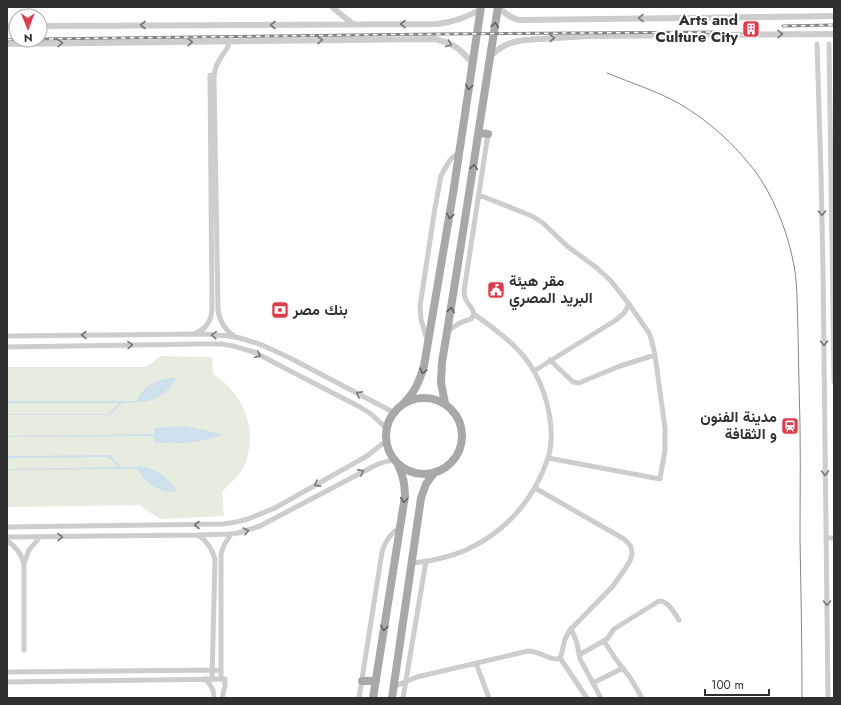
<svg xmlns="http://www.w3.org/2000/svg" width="841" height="705" font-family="Jost,Vazirmatn,sans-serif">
<rect width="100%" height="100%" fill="#fff"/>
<path fill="#e6ecdf" d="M160,356l52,1 1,17c27,17 43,48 35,80 -1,5 -3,10 -5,15 -6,8 -14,16 -21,23l2,24 -64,3 -21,-14 -132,2v-140h137l8,-4z"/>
<path fill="#cde0eb" d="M171,378h6c-16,24 -29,24 -55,25l-12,12h-103v-1h102l10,-11h-112v-2h129c9,-16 18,-20 35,-23z
M185,426l24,5 14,4c-24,8 -45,10 -69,7v-6l-147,1v-1l147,-2v-6l14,-1z
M110,455l12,12c7,0 15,-1 23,0 14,3 25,14 33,25 -19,1 -32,-8 -41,-23l-130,1v-1l113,-2 -12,-10 -101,1v-2z"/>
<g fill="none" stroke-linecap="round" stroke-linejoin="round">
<path stroke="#cdcdcd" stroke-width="5" d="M229,41c0,8 -6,12 -9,18 -4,6 -6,13 -6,20l4,230c1,12 6,20 16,27
M817,44l4,130 2,95 5,429
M829,44l5,338
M479,195l53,21 11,7 24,23 30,22 14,13 18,23 20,29 3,9 3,13 10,73v22l-5,29 -112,-21
M448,332c7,-8 14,-10 23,-13l3,-5c-2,-10 -10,-10 -10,-23l24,-157
M196,333c10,-4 15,-12 16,-23l-2,-235
M7,336l197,-2 24,2 12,2 22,7 28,13 103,54
M427,340l-6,-21 -1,-13 15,-98 6,-32 6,-11 3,-5 9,-8
M7,347l194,-3h21l11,2 21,6 44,23 62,32 11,7 15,14
M550,360l23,22 6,1 41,-17 35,-11
M534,371l82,-51 8,-7 5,-9
M7,527l216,-3 13,-2 12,-3 27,-11 92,-52 19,-15
M198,535c9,6 14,13 17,24l-3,120
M7,537l191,-2 33,-1 7,-1 22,-7 114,-60c7,-3 13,-6 20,-5
M826,538h8
M7,541c9,5 14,12 17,23v86
M24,563l5,-13 11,-13
M412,563c20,-2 40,-6 58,-15 38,-18 65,-51 78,-90 8,-25 0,-62 -13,-85 -14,-26 -38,-42 -61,-59
M571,628l6,15 3,16 21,39
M604,641l11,17 16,21 11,19
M579,655l28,-16 7,-10 45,-28c10,0 15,12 20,19
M560,658l27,40
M476,663l13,35
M7,672l214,-2
M205,679c6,6 9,10 9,19
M221,679v-125l3,-9 7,-11
M7,682l218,-3v7l-3,12
M593,683l30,-15
M393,687l24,-10 111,-26c12,0 21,9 30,8l3,-3 4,-17 5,-9 43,-44 12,-17 5,-8 2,-7 -1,-7 -2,-3 -5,-5 -89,-51
M359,698l23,-146c3,-11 9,-19 18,-25
M403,698l23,-137"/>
<path stroke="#cdcdcd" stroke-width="6" d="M499,7c6,7 11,11 20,13l315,-4
M333,8l20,16
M7,26h9
M40,26l397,-2c17,-2 29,-6 44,-15
M7,44l428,-5c18,4 26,10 37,24
M490,57c10,-11 21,-16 35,-17l62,-4 247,-2"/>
<path stroke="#a8a8a8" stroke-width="8" d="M479,133l9,1
M386 436a38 38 0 1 1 76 0a38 38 0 1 1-76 0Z
M445,403l-4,-20 1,-21c20,-118 37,-237 56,-355
M403,404c12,-12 16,-22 21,-38l29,-172 28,-187
M362,681h14
M373,698l32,-202c0,-11 -2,-21 -7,-31
M392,698l29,-200 5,-14 8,-11"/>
<path stroke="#858585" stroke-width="1" d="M607,73c24,10 50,18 73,31 29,17 54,40 75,67 17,23 31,57 37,85 6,24 5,50 6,75 0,18 1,36 1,54 2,52 1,103 1,155 1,52 2,105 2,158"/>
<defs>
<path id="rail" d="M783,26l51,-1
M40,39l398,-5 281,-2
M7,40l9,-1"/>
</defs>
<use href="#rail" stroke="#858585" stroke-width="3"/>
<use href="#rail" stroke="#fff" stroke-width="1.5" stroke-dasharray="4.5" stroke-linecap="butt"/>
</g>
<defs><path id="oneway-chevron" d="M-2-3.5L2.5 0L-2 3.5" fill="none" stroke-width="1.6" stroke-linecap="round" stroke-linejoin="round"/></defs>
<g stroke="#777">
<use href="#oneway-chevron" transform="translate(641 18) rotate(179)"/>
<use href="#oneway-chevron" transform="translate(403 24) rotate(180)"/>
<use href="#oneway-chevron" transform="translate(143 25) rotate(180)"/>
<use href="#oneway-chevron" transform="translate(273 25) rotate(180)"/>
<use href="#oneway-chevron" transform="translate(780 34) rotate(-1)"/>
<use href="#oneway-chevron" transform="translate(552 38) rotate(-3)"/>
<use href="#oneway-chevron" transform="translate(320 40) rotate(-1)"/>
<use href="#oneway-chevron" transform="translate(190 42) rotate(-1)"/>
<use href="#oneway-chevron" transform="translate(60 43) rotate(-1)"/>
<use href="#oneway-chevron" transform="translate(449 44) rotate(23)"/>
<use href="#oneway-chevron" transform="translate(822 213) rotate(89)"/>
<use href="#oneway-chevron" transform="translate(84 335) rotate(180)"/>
<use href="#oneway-chevron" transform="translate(214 335) rotate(-176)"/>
<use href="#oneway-chevron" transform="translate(824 343) rotate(89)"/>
<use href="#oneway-chevron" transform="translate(130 345) rotate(-1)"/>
<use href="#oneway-chevron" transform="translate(258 355) rotate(26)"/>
<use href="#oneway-chevron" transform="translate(359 394) rotate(-152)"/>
<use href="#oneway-chevron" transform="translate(361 472) rotate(-28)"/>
<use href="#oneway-chevron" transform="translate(825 473) rotate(89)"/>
<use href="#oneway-chevron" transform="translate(317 484) rotate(151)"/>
<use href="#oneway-chevron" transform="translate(197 525) rotate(180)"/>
<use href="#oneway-chevron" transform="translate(246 531) rotate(-14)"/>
<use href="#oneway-chevron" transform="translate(60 537) rotate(-1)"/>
<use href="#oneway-chevron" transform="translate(827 603) rotate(89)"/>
</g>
<g stroke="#606060">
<use href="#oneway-chevron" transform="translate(495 25) rotate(-81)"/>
<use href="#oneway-chevron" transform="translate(469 87) rotate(98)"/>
<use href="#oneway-chevron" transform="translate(474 167) rotate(-82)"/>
<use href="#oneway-chevron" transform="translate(450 216) rotate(100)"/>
<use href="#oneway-chevron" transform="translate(451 310) rotate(-81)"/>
<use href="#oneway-chevron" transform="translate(423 371) rotate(106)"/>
<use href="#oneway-chevron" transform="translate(404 500) rotate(97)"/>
<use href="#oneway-chevron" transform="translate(384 628) rotate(99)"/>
</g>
<defs>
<symbol id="building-square" viewBox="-11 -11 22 22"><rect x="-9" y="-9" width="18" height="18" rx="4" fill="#dc3d4c" stroke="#fff"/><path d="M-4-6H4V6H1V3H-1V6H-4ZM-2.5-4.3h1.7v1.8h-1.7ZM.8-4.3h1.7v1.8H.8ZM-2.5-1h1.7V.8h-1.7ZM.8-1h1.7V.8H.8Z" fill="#fff"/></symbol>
<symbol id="civic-square" viewBox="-11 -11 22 22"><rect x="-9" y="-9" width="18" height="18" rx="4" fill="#dc3d4c" stroke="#fff"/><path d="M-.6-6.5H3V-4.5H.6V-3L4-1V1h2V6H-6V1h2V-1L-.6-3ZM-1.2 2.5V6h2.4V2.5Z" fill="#fff"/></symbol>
<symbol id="bank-square" viewBox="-11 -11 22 22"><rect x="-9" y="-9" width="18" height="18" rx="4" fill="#dc3d4c" stroke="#fff"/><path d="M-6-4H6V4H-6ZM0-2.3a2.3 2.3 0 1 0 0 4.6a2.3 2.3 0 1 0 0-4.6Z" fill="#fff"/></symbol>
<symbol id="station-square" viewBox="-11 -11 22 22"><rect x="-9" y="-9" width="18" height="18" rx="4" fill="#dc3d4c" stroke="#fff"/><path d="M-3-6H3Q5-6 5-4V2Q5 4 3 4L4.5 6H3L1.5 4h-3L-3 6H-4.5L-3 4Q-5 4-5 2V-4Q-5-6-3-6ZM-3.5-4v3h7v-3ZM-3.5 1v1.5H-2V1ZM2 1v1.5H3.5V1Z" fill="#fff"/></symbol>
</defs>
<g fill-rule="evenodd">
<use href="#building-square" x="741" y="19" width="20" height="20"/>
<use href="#civic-square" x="486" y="280" width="20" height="20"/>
<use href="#bank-square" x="270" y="300" width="20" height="20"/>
<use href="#station-square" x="780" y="416" width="20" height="20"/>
</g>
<g text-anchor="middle" stroke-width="4" stroke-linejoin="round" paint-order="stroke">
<g font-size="15" font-weight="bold" fill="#303030" stroke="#fff" text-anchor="end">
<text x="738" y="25">Arts and<tspan x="738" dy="17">Culture City</tspan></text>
<text x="509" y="286" text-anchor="start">مقر هيئة<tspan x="509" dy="17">البريد المصري</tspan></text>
<text x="293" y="315" text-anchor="start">بنك مصر</text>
<text x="777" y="422">مدينة الفنون<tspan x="777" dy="17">و الثقافة</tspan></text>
</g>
</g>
<rect width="841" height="705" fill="none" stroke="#303030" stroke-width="16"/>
<g transform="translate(28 28) rotate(179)"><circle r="19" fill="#ffffff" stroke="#acacac"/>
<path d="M0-3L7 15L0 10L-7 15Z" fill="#dc3d4c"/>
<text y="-6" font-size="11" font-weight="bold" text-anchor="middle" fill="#303030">N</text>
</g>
<path d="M705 689v6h64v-6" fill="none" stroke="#303030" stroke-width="2"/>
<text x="711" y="689" font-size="12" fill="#303030" stroke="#ffffff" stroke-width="3" paint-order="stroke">100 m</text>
</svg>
